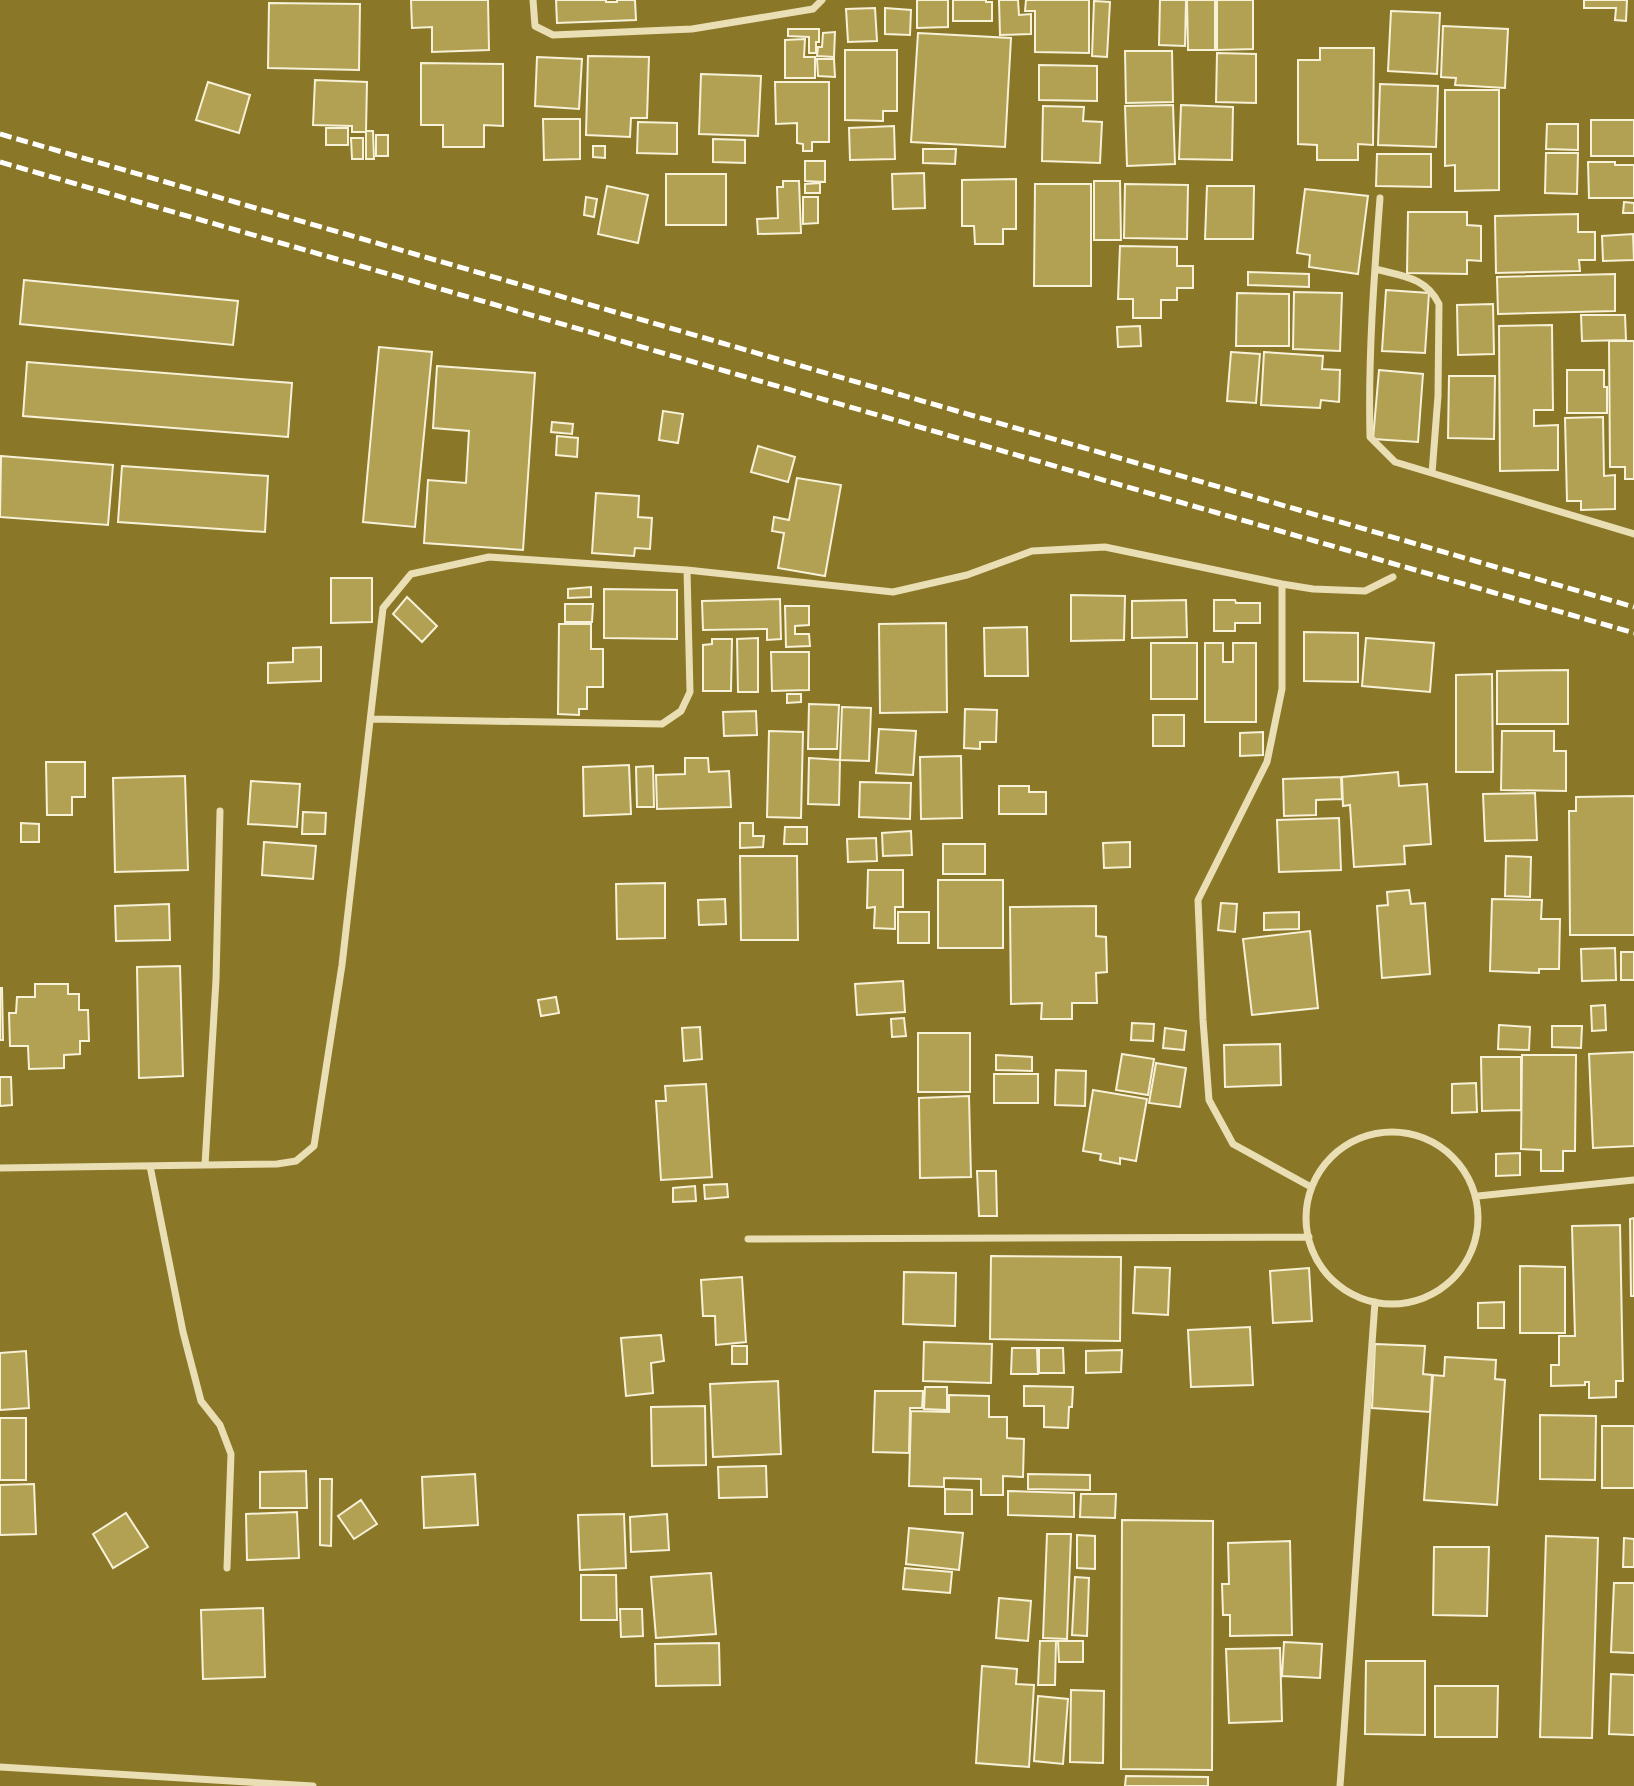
<svg xmlns="http://www.w3.org/2000/svg" width="1634" height="1786" font-family="'Public Sans',sans-serif">
<rect width="100%" height="100%" fill="#8a7727"/>
<path fill="#b2a053" stroke="#f7f1d8" stroke-width="2" d="M411,0h77l1,50 -57,2v-25l-20,1z
M556,0h50v2h11v-2h18l1,20 -79,3z
M917,0h31v27l-31,1z
M953,0h33v2h6v19h-39z
M999,0h19l1,15 12,-1v20l-31,1z
M1026,0h63v53l-54,-1v-41h-10z
M1160,0h26l-1,46 -26,-1z
M1187,0h28v50h-27z
M1217,0h36v49l-36,1z
M1584,0h43l-1,21 -11,-1 1,-12h-32z
M1094,1l16,1 -3,55 -15,-1z
M269,3l91,1 -1,66 -91,-2z
M875,8l2,33 -29,1 -2,-33z
M885,8l26,2 -1,25 -25,-1z
M1391,11l49,2 -3,61 -49,-3z
M1443,26l65,3 -3,59 -50,-3 1,-7 -15,-1z
M788,29h31v13h-3v11h-7v-16l-21,-1z
M835,32l-1,25 -17,-1 1,-9h4l1,-14z
M918,33l93,5 -6,109 -94,-5z
M805,39l-1,18h11v21h-30v-38z
M1320,48h54l-1,97 -15,-1v16h-41v-15l-19,-1v-84h22z
M845,50h52v61h-14v10l-38,-1z
M1125,51h47l1,51 -47,1z
M1217,53l39,1v49l-40,-1z
M588,56l61,1 -2,61h-16l-1,19 -44,-2z
M537,57l45,2 -3,50 -44,-3z
M817,59h17l1,18 -17,-1z
M421,63l82,1v62l-19,-1v22h-41v-22h-22z
M1039,65l58,1v35l-58,-1z
M701,74l60,2 -3,60 -59,-2z
M315,80l52,2 -1,50h-14v-6l-39,-1z
M208,82l42,13 -11,38 -43,-13z
M775,82h54v60h-17v9h-9v-7l-6,-1v-20l-21,1z
M1380,84l58,2 -2,61 -58,-2z
M1445,90h54v100l-44,1v-26l-10,1z
M1173,105l2,59 -48,2 -2,-60z
M1181,105l52,2 -1,53 -53,-1z
M1043,106l41,1 -1,14 19,1 -2,41 -58,-2z
M543,119h37v40l-36,1z
M1591,120h43v36h-43z
M638,122l39,1v31l-40,-1z
M1547,124h31v26l-32,-1z
M894,126l1,33 -45,1 -1,-32z
M326,128h22v17h-22z
M366,131h7l1,28h-8z
M376,135h12v21h-12z
M351,138h12v21h-11z
M713,139l32,1v23l-32,-1z
M593,146h12v12l-12,-1z
M923,149h33l-1,15 -32,-1z
M1546,153h32l-1,41 -32,-1z
M1377,154h54v33l-55,-1z
M805,161h20v21l-20,-1z
M1588,162h27v3h19v33h-45z
M924,173l1,35 -32,1 -1,-35z
M666,174h60v51h-60z
M1016,179v50h-13v15h-28l-1,-18h-12v-46z
M783,181h16l2,52 -43,1 -1,-15 21,-1 -1,-31h6z
M1094,181h26l1,59h-27z
M820,183v10h-15v-9z
M1035,184h56v102h-57z
M1125,184l63,1 -1,54 -63,-1z
M607,186l41,9 -10,48 -40,-9z
M1207,186h47l-1,53h-48z
M1305,189l63,7 -10,78 -49,-7 1,-12 -13,-2z
M586,197l11,2 -3,18 -10,-2z
M803,197h15v26l-15,1z
M1624,202l10,1v10h-11z
M1408,212h59v13l14,1v35l-14,-1v14l-60,-1z
M1578,214v18h17v28h-16l1,11 -84,2 -1,-57z
M1633,234l1,26 -31,1 -1,-25z
M1120,246l57,1v19h16v22h-16v12h-16v18h-28v-19h-15z
M1248,272l61,2v13l-61,-2z
M1615,274v37l-117,3 -1,-37z
M24,280l214,21 -5,44 -213,-21z
M1386,290l43,3 -4,60 -43,-2z
M1294,292l48,1 -2,58 -47,-2z
M1237,293l52,1v52h-53z
M1493,304l1,50 -36,1 -1,-50z
M1581,315h44l1,25 -44,1z
M1552,325l1,85h-19v16l24,-1v45l-58,1 -1,-145z
M1140,326l1,20 -23,1 -1,-20z
M1609,341h25v138h-9v-12h-15z
M379,347l53,5 -17,175 -52,-5z
M1231,352l29,2 -4,49 -29,-2z
M1264,352l59,4 -1,13 18,1 -1,32 -18,-2 -1,8 -59,-3z
M27,362l265,21 -4,54 -265,-21z
M437,366l98,7 -12,177 -99,-7 4,-63 38,3 3,-52 -36,-3z
M1379,370l44,4 -5,68 -45,-3z
M1567,370h37v17h3v26h-40z
M1449,376h46l-1,63 -46,-1z
M663,411l20,3 -5,29 -19,-3z
M1603,417l1,59 11,-1v34l-34,1v-9h-14l-2,-83z
M552,422l21,2 -1,10 -21,-2z
M557,436l21,2 -1,19 -21,-2z
M758,446l37,11 -7,25 -37,-10z
M1,456l112,9 -5,60 -108,-8z
M122,466l146,10 -3,56 -147,-10z
M797,478l44,7 -16,91 -47,-8 6,-35 -12,-2 2,-14 15,3z
M596,493l43,3 -1,21 14,1 -2,31 -15,-1 -1,8 -42,-3z
M331,578h41v44l-41,1z
M591,587v10l-23,1v-9z
M604,589l73,1v49l-73,-1z
M1071,595l54,1 -1,44 -53,1z
M407,597l30,29 -15,16 -29,-28z
M780,599l1,40 -14,1v-11l-64,1 -1,-29z
M1186,600l1,37 -55,1v-37z
M1214,600h21l1,3h24v20h-25v8h-21z
M565,604h28l-1,18h-27z
M785,606h24v19l-14,1v8h14l1,12 -24,1z
M946,623l1,89 -67,1 -1,-89z
M559,624h32v25h12v38h-16v22h-8v6l-21,-1z
M1027,627l1,49h-43l-1,-48z
M1304,632l54,1v49l-54,-1z
M758,638v54h-20l-1,-53z
M1366,638l68,5 -4,49 -68,-6z
M712,639h20l-1,52h-28v-46l9,-1z
M1151,643h46v56h-46z
M1205,643h18v19h10v-19h23v79h-51z
M321,647v34l-53,2v-20l25,-1v-14z
M771,652h38v38l-37,1z
M1568,670v54h-71v-53z
M1492,674l1,98h-37v-97z
M787,694h14v8l-14,1z
M809,704l30,1 -2,44h-29z
M842,707l29,1 -2,53 -29,-1z
M965,709l32,1 -1,32h-16v7l-16,-1z
M756,711l1,24 -33,1 -1,-24z
M1153,715h31v31h-31z
M879,729l37,2 -3,44 -37,-2z
M769,731l34,1 -2,86 -34,-1z
M1502,731h52v20h12v40l-65,-1z
M1263,732v23l-23,1v-23z
M961,756l1,62 -41,1 -1,-62z
M685,758h23l1,14 20,-1 2,36 -74,2 -1,-34 29,-1z
M809,758l31,2 -1,45 -31,-1z
M46,762h39v35h-13v18h-25z
M629,765l2,49 -47,2 -1,-49z
M653,766l1,41h-17l-1,-40z
M1398,772l1,14 28,-2 4,60 -27,2 1,18 -51,3 -4,-62 -7,1 -1,-29z
M185,776l3,94 -73,2 -2,-94z
M1341,777l1,22 -26,1v15l-32,1 -1,-37z
M251,781l49,3 -3,43 -49,-3z
M860,782l51,1 -1,36 -51,-2z
M999,786h30v6h17v22h-47z
M1535,793l2,47 -52,1 -2,-47z
M1634,796v139h-64l-1,-124h7v-14z
M303,812l23,1 -1,21h-23z
M1339,818l2,52 -62,2 -2,-52z
M21,823l18,1v18h-18z
M740,823h13v13h11l-1,11 -23,1z
M785,827h22v17h-23z
M911,831l1,24 -29,1 -1,-23z
M876,838l1,23 -29,1 -1,-23z
M264,842l52,4 -3,33 -51,-4z
M1130,842v25l-26,1 -1,-25z
M943,844h42v30h-42z
M740,856h57l1,84h-57z
M1506,856l25,1 -1,40 -25,-1z
M868,870h35v37h-8v22l-21,-1 1,-21 -8,1z
M938,880h65v68h-65z
M665,883v55l-48,1 -1,-55z
M1409,890l2,14 14,-1 5,71 -48,4 -5,-72 11,-1 -1,-13z
M725,899l1,25 -27,1 -1,-25z
M1492,899l50,1 -1,19h19l-1,50h-20v4l-49,-2z
M1221,903l16,1 -2,28 -17,-2z
M169,904l1,36 -54,1 -1,-35z
M1096,906v30l10,1 1,35 -11,1 1,30h-25v16h-31l1,-16 -31,1 -1,-97z
M898,912h31v31h-31z
M1299,912v17l-35,1v-17z
M1310,931l8,77 -66,7 -9,-76z
M1615,948l1,32 -34,1 -1,-32z
M1621,952h13v28h-13z
M180,966l3,110 -44,2 -2,-111z
M903,981l2,31 -48,3 -2,-31z
M35,984h33v10h11v16h9l1,31h-9v13l-16,1v13l-35,1 -1,-23h-18l-1,-33h7l1,-16h18z
M0,988h2l1,52h-3z
M556,997l3,16 -18,3 -3,-16z
M1605,1005l1,25 -14,1 -1,-25z
M904,1018l2,18 -14,1 -1,-18z
M1132,1023l22,1 -1,17 -22,-1z
M1499,1025l31,2 -1,23 -31,-1z
M1552,1026h30l-1,22 -29,-1z
M700,1027l2,32 -18,2 -2,-33z
M1165,1028l21,3 -2,19 -21,-2z
M918,1033h52v59h-52z
M1280,1044l1,41 -56,2 -1,-42z
M1634,1052v94l-41,2 -4,-94z
M1122,1054l32,5 -6,36 -32,-5z
M996,1055l36,2v14l-36,-1z
M1522,1055h54l-1,96h-12v20h-22v-21l-20,-1z
M1481,1057h40v53l-39,1z
M1156,1063l30,5 -6,39 -31,-4z
M1056,1070l30,1 -1,35 -30,-1z
M994,1074h44v29h-44z
M0,1077h11l1,28 -12,1z
M1476,1083l1,29 -25,1v-29z
M706,1084l6,93 -51,3 -5,-79h10l-1,-15z
M1093,1090l54,9 -11,62 -16,-3v6l-20,-4 1,-6 -18,-3z
M969,1096l2,81 -51,1 -1,-80z
M1520,1153v22l-24,1v-22z
M977,1171h19l1,45h-18z
M727,1184l1,13 -23,2 -1,-14z
M695,1186l1,15 -23,1v-14z
M1634,1218v78h-3l-1,-77z
M1620,1225l3,156h-7v16l-27,1v-16h-4v3l-34,1v-21h8v-29h16l-3,-110z
M991,1256l130,1 -1,84 -130,-2z
M1520,1266l45,1v66h-45z
M1135,1267l35,1 -2,47 -35,-2z
M1309,1268l3,53 -39,2 -3,-52z
M904,1272l52,1 -1,53 -52,-2z
M742,1277l4,65 -30,3 -1,-29h-12l-2,-36z
M1504,1302v26h-26v-25z
M1250,1327l3,58 -62,2 -3,-57z
M661,1335l3,26 -13,2 2,30 -27,3 -5,-58z
M924,1342l68,2 -1,39 -68,-2z
M1375,1344l50,2 -2,28 9,1 -2,37 -58,-4z
M732,1346h15v18h-15z
M1012,1348h25l1,26h-27z
M1039,1348h24l1,25h-25z
M1122,1350l-1,22 -35,1v-22z
M26,1351l3,57 -29,2v-57z
M1445,1357l51,3 -1,19 10,1 -8,125 -73,-5 9,-125 11,1z
M778,1381l3,73 -68,3 -3,-73z
M1024,1386l49,1 -1,20h-3l-1,21 -24,-1v-21h-20z
M925,1387h22v23l-23,-1z
M875,1391h48l-1,17h-12l-1,45 -36,-1z
M949,1395l40,1v21h18v21l17,1 -1,38 -20,-1v19h-22v-16l-37,-1v9l-35,-1 2,-75 38,1z
M705,1406l1,59 -54,1 -1,-59z
M1540,1415l56,1 -1,64 -55,-1z
M0,1418h26v62h-26z
M1602,1426h32v62h-32z
M766,1466l1,31 -48,1 -1,-31z
M306,1471l1,37h-47v-36z
M475,1474l3,51 -54,3 -2,-51z
M1028,1474l62,1v15l-62,-1z
M320,1479h12l-1,67 -11,-1z
M34,1484l2,50 -36,1v-50z
M945,1489l27,1v24h-27z
M1008,1491l66,2v24l-66,-2z
M1081,1494h35l-1,24 -35,-1z
M361,1500l16,24 -23,15 -16,-23z
M297,1512l2,46 -52,2 -1,-46z
M126,1513l22,34 -35,21 -20,-34z
M624,1514l2,54 -46,2 -2,-55z
M667,1514l2,36 -38,2 -1,-35z
M1122,1520l91,1 -1,249 -91,-1z
M909,1528l54,5 -4,37 -53,-6z
M1047,1534h24l-4,105 -24,-1z
M1077,1535l18,1v33l-18,-1z
M1546,1536l52,2 -6,200 -52,-1z
M1624,1538l10,1v28h-11z
M1290,1541l2,94 -62,1v-21h-7l-1,-31h7l-1,-41z
M1434,1547h55l-2,69 -54,-1z
M905,1568l47,4 -2,21 -47,-4z
M711,1573l5,61 -60,4 -5,-61z
M581,1575h35l1,45h-36z
M1075,1577l14,1 -2,58 -15,-1z
M1614,1583h20v70l-23,-1z
M999,1598l32,3 -3,40 -32,-3z
M263,1608l2,69 -62,2 -2,-69z
M620,1609h22l1,27 -22,1z
M1040,1641h16l-1,44h-17z
M1058,1641h25v21h-24z
M1284,1642l38,2 -2,34 -38,-2z
M719,1643l1,42 -64,1 -1,-42z
M1280,1648l2,73 -53,2 -3,-74z
M1366,1661h59v74l-60,-1z
M982,1666l35,3 -1,15 18,1 -5,82 -53,-4z
M1611,1674l23,1v60l-25,-1z
M1435,1686h63l-1,51h-62z
M1071,1690l33,1 -1,72 -33,-1z
M1038,1696l30,3 -5,65 -29,-3z
M1126,1776l82,1v9h-83z"/>
<g fill="none" stroke-linecap="round" stroke-linejoin="round">
<path stroke="#e9deb4" stroke-width="7" d="M533,0l2,26 18,9 139,-6 121,-20 9,-9
M1380,198c-6,80 -12,159 -10,239l25,25 239,72
M1375,269c27,7 51,8 64,35l-1,92 -6,77
M1282,584v105l-15,73 -69,138 5,120 6,80 24,44 78,43
M371,719l291,5 19,-13 9,-19 -3,-122
M1306 1218a86 86 0 1 1 172 0a86 86 0 1 1-172 0Z
M205,1165l11,-185 4,-169
M150,1166l33,166 18,69 19,24 11,29 -4,114
M0,1168l277,-4 19,-3 18,-15 28,-181 41,-357 28,-34 78,-17 198,13 206,22 74,-17 65,-24 73,-4 177,37 31,5 52,2 28,-14
M1478,1196l156,-16
M748,1239l561,-2
M0,1767l313,19
M1340,1786l35,-484"/>
<path stroke="#fff" stroke-width="5" stroke-dasharray="12 5" stroke-linecap="butt" d="M0,134l1634,473
M0,162l1634,471"/>
</g>
</svg>
